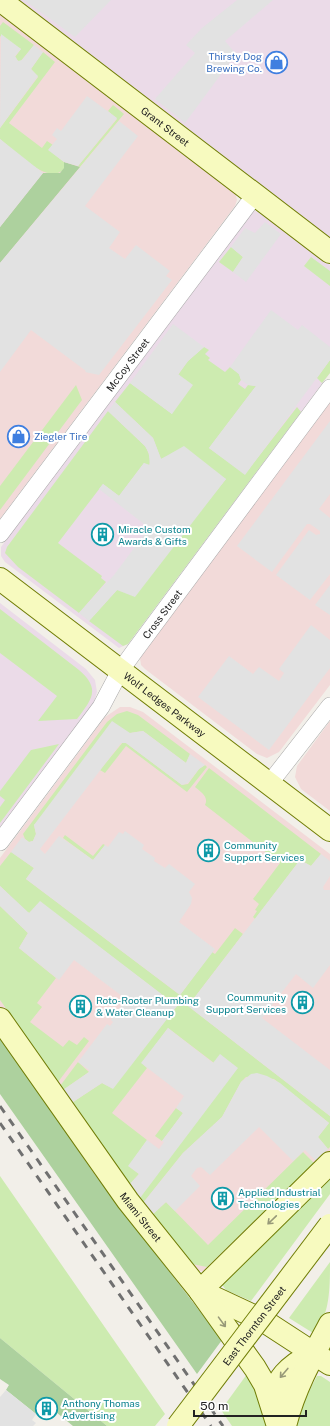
<svg xmlns="http://www.w3.org/2000/svg" width="330" height="1426" font-family="'Public Sans',sans-serif">
<rect width="100%" height="100%" fill="#f2efe9"/>
<path fill="#f2dad9" d="M0,13l235,179 2,8 -2,6 -235,313z
M330,401v284l-51,67 -12,6 -10,-4 -112,-85 -4,-4 -1,-7z
M120,707h10l13,5 187,142v299l-124,119 -12,-2 -165,-221 -29,-42v-149l105,-141z
M330,721v90l-29,-22 -6,-12 2,-11z"/>
<path fill="#ebdbe8" d="M17,0h313v239z
M255,211l6,2 69,52v108l-202,271 -9,4 -114,-86 -4,-6v-9l250,-335z
M0,603l86,66 9,11 2,12 -4,13 -93,126z"/>
<path fill="#cdebb0" d="M3,22l31,23 -14,17 -2,-1 -3,-4 6,-8 -21,-13v-10z
M43,52l12,10 -46,61 33,25 5,-7 6,4 -4,5 15,12c1,4 1,8 -4,10 -15,10 -48,-23 -60,-33v-11l38,-51 -7,-8z
M113,105l11,9 -44,53 -2,-1 39,-47 -9,-8z
M231,247l12,10 -10,15 -14,-10z
M311,257l19,14v15l-26,-20z
M204,347l5,3 -4,4 5,4 -2,2 17,12 5,-5 9,7 2,6 -3,4 7,5 3,-4 8,1 -47,62 36,26 52,-67 4,5 -173,232 -5,2 -34,-25 28,-31 64,-55 45,-56 -54,-25 -11,5 -8,-21 -38,-36 15,-19 42,31 6,-39 10,-14z
M330,360v13l-8,10 -5,-5z
M76,385l6,15 -82,110v-24z
M108,411l37,35c4,6 6,14 4,20l-5,-3 -25,33 -16,-12 -45,59 44,33 -1,2 5,4 -27,31 -61,-46 -13,-14 2,-6z
M0,609l79,61c22,19 13,29 -2,49l-39,2 19,-25 -57,-43z
M127,711l11,4 52,39 -4,9 -43,-32 -13,2 -96,92 2,9 -3,7 -4,1 -4,-3 -2,-5 84,-112 10,-8z
M123,742l3,1 56,42 6,-1 11,-15 6,-4 2,2 -20,25 -61,-46 -21,27 -5,-3z
M59,744l-59,79v-16l5,-7 -5,-4v-5l31,-41z
M209,768l112,86 -10,12 -11,-6 -45,59 -2,-2 4,-6 -2,-1 4,-6 -6,-5 27,-36 -75,-58c4,-8 -4,-13 -10,-18z
M65,835l28,21 10,-12 2,1 -12,15 -30,-22z
M11,852l23,16 -8,11 154,116 32,-43 3,2 20,-26 8,6 -55,72 142,110v31l-2,2 -10,-12 11,-14 -55,-44 -28,-2 -5,5 -19,35 -39,36 -40,50 -3,-5 4,-8 93,-122 -23,-5 -46,-35 -26,35 5,5 -35,45 35,27 -18,26 10,8 -10,11 -56,-83 29,-19 10,5 65,-82 -137,-104 -10,11 -3,-1 -27,-26v-20z
M0,906l28,27 -9,15 37,30 -19,25 5,4 -12,15 33,25 6,-7 8,5 7,-8 5,4 -31,41 -58,-82z
M78,1062l11,10 -26,18 -3,-4z
M176,1108l7,5 -21,28 -7,-5z
M303,1152l11,11 -107,104 -15,-3 -40,-49 14,-13 42,43z
M330,1172v22l-79,107 -25,-11 -3,-4h-3z
M0,1176l165,238 -10,12h-48l-107,-88z
M330,1262c0,26 0,56 -17,71l-24,-15z
M250,1370l20,56h-38l-11,-16z
M317,1376h4l9,6v44h-33l8,-27z"/>
<path fill="#add19e" d="M64,162l16,5 -80,96v-36l43,-54h17l4,-5z
M0,1036l95,139 127,165 -25,34 -197,-280z
M0,1338l107,88h-34l-28,-23 -9,11 -30,-24 3,-5 -9,-6z"/>
<path fill="#e2e2e2" d="M24,0h87l-36,37z
M237,0h36l-48,41 11,13 -51,69 -30,-24 40,-46 -9,-8 16,-17z
M1,34l20,15 -6,7 3,5 4,-1 12,-15 9,7 -12,17 7,7 -38,52z
M87,96l30,22 -39,48 -14,-4 -16,-12 9,-11 -5,-4 5,-7 4,3z
M119,121l19,15 -53,70 35,26 -11,16 16,11 11,-14 34,26 -4,5 6,4 -73,95 -14,-3 1,-1 -55,-41 -31,42v-109z
M0,139l43,34 -43,54z
M265,222l16,12 -35,48 -13,-10 10,-15 -12,-10 14,-19 10,5z
M271,310l27,20 4,-5 28,22v13l-85,115 -36,-27 47,-62 -8,-1 -7,-5 -2,-6 -9,-7z
M173,324l31,23 -16,14 -10,13 15,11 -21,29 -42,-31z
M115,402l38,36 8,21 23,-13 42,33 -91,118 -18,-7 -28,31 -10,-8 35,-38 35,-47 -50,-39 4,-5 16,12 25,-33 6,2 -1,-12 -4,-7 -37,-35z
M330,421v73l-11,15 11,9v56l-20,26 -34,-25 33,-45 7,5 4,-1v-3l-10,-7h-3l-35,48 -35,-26z
M330,585v30l-15,-10z
M311,625l19,15v28l-61,82 -71,-53 31,-41 24,18 6,-7 20,14 5,-8 -5,-4z
M112,721l18,12 13,-2 43,32 4,-9 15,11 -6,4 -11,14 -6,2 -56,-42h-5l-81,106 5,5 14,-18 34,24 12,-15 3,2 11,-15 4,2 2,-3 19,14 -2,4 13,9 -1,3 11,7 4,-4 26,20 -6,8 3,6 -1,6 -12,18 36,27 -35,46 -154,-116 8,-11 -23,-16 11,-15 7,5 4,-1 3,-7 -2,-9z
M321,854l9,7v15l-7,11 1,3h6v75l-17,23 -17,-14 -34,44 68,52v46l-142,-110 112,-146 11,6z
M0,886l29,27 11,-12 137,105 -64,83 -11,-6 -29,19 -10,-12 26,-18v-2l-11,-8 29,-38 3,2 3,-4 -2,-2 15,-21 -52,-39 -15,20 -40,-32 9,-15 -28,-27z
M168,1028l45,35 7,-9 18,14 -98,130 -11,-13 10,-11 -11,-8 19,-26 12,9 5,-7 -2,-1 21,-28 -7,-5 8,-12 -43,-33z
M257,1073l10,3 13,7 49,40 -11,14 10,12 -12,12 -11,-11 -12,11 -34,-34 -49,48 -9,-8 -4,1 -6,8 9,10 -25,25 -9,-9 -14,13 -9,-12 40,-50 39,-36 19,-35 10,-8z
M6,1390l30,24 -4,6 4,3 -3,3h-33v-29z"/>
<g fill="none" stroke-linecap="round" stroke-linejoin="round">
<defs>
<g id="street">
<path id="s1" d="M0,534l255,-339"/>
<path d="M269,784l61,-78"/>
<path id="s2" d="M0,842l101,-135 19,-36 16,-22 194,-261"/>
</g>
<g id="secondary">
<path id="s3" d="M0,0l330,252"/>
<path id="s4" d="M0,579l330,251"/>
<path id="s5" d="M0,1019l128,182 72,90 64,30 66,43"/>
<path d="M273,1407c0,-28 17,-42 41,-54"/>
<path d="M278,1426l-13,-41 -10,-17 -55,-77 130,-128"/>
<path d="M285,1426c9,-37 27,-69 45,-102"/>
</g>
</defs>
<use href="#street" stroke="#a9a9a9" stroke-width="18"/>
<use href="#secondary" stroke="#707d05" stroke-width="24"/>
<use href="#street" stroke="#fff" stroke-width="17"/>
<use href="#secondary" stroke="#f7fabf" stroke-width="22"/>
<path stroke="#707070" stroke-width="3" stroke-dasharray="8 8" stroke-linecap="butt" d="M0,1106l223,320
M0,1123l211,303"/>
<defs>
<g id="secondary-bridge">
<path id="s6" d="M178,1426l152,-201"/>
</g>
</defs>
<use href="#secondary-bridge" stroke="#707d05" stroke-width="24" stroke-linecap="butt"/>
<use href="#secondary-bridge" stroke="#f7fabf" stroke-width="22"/>
</g>
<defs><path id="oneway-shaft" d="M-6 0H5M1.5-3L5.5 0L1.5 3" fill="none" stroke-width="1.6" stroke-linecap="round" stroke-linejoin="round"/></defs>
<g stroke="#979978">
<use href="#oneway-shaft" transform="translate(272 1220) rotate(136)"/>
<use href="#oneway-shaft" transform="translate(222 1322) rotate(54)"/>
<use href="#oneway-shaft" transform="translate(284 1373) rotate(130)"/>
</g>
<defs>
<symbol id="shop-ring" viewBox="-11 -11 22 22"><circle r="9.5" fill="#fff" stroke="#3f7fe0" stroke-width="1.5"/><path d="M-5-2.5h2.3a2.7 3.5 0 0 1 5.4 0H5L5.5 6h-11ZM-1.5-2.5h3a1.5 2.3 0 0 0-3 0Z" fill="#3f7fe0"/></symbol>
<symbol id="building-ring" viewBox="-11 -11 22 22"><circle r="9.5" fill="#fff" stroke="#0f9aa8" stroke-width="1.5"/><path d="M-4-6H4V6H1V3H-1V6H-4ZM-2.5-4.3h1.7v1.8h-1.7ZM.8-4.3h1.7v1.8H.8ZM-2.5-1h1.7V.8h-1.7ZM.8-1h1.7V.8H.8Z" fill="#0f9aa8"/></symbol>
</defs>
<g fill-rule="evenodd">
<use href="#shop-ring" x="264" y="50" width="25" height="25"/>
<use href="#shop-ring" x="6" y="424" width="25" height="25"/>
<use href="#building-ring" x="90" y="522" width="25" height="25"/>
<use href="#building-ring" x="196" y="838" width="25" height="25"/>
<use href="#building-ring" x="290" y="990" width="25" height="25"/>
<use href="#building-ring" x="68" y="994" width="25" height="25"/>
<use href="#building-ring" x="210" y="1186" width="25" height="25"/>
<use href="#building-ring" x="34" y="1396" width="25" height="25"/>
</g>
<g text-anchor="middle" stroke-width="4" stroke-linejoin="round" paint-order="stroke">
<g font-size="10" fill="#366cbe" stroke="#fff" text-anchor="end">
<text x="262" y="60">Thirsty Dog<tspan x="262" dy="12">Brewing Co.</tspan></text>
<text x="34" y="440" text-anchor="start">Ziegler Tire</text>
</g>
<g font-size="10" fill="#222" stroke="#fff">
<text dy="4" stroke="none"><textPath href="#s3" startOffset="208">Grant Street</textPath></text>
<text dy="4" stroke="none"><textPath href="#s1" startOffset="212">McCoy Street</textPath></text>
<text dy="4" stroke="none"><textPath href="#s2" startOffset="280">Cross Street</textPath></text>
<text dy="4" stroke="none"><textPath href="#s4" startOffset="207">Wolf Ledges Parkway</textPath></text>
<text dy="4" stroke="none"><textPath href="#s5" startOffset="243">Miami Street</textPath></text>
<text dy="4" stroke="none"><textPath href="#s6" startOffset="126">East Thornton Street</textPath></text>
</g>
<g font-size="10" fill="#0d838f" stroke="#fff" text-anchor="start">
<text x="118" y="533">Miracle Custom<tspan x="118" dy="12">Awards &amp; Gifts</tspan></text>
<text x="224" y="849">Community<tspan x="224" dy="12">Support Services</tspan></text>
<text x="286" y="1001" text-anchor="end">Coummunity<tspan x="286" dy="12">Support Services</tspan></text>
<text x="96" y="1004">Roto-Rooter Plumbing<tspan x="96" dy="12">&amp; Water Cleanup</tspan></text>
<text x="238" y="1196">Applied Industrial<tspan x="238" dy="12">Technologies</tspan></text>
<text x="62" y="1407">Anthony Thomas<tspan x="62" dy="12">Advertising</tspan></text>
</g>
</g>
<path d="M194 1410v6h112v-6" fill="none" stroke="#222222" stroke-width="2"/>
<text x="200" y="1410" font-size="12" fill="#222222" stroke="#ffffff" stroke-width="3" paint-order="stroke">50 m</text>
</svg>
